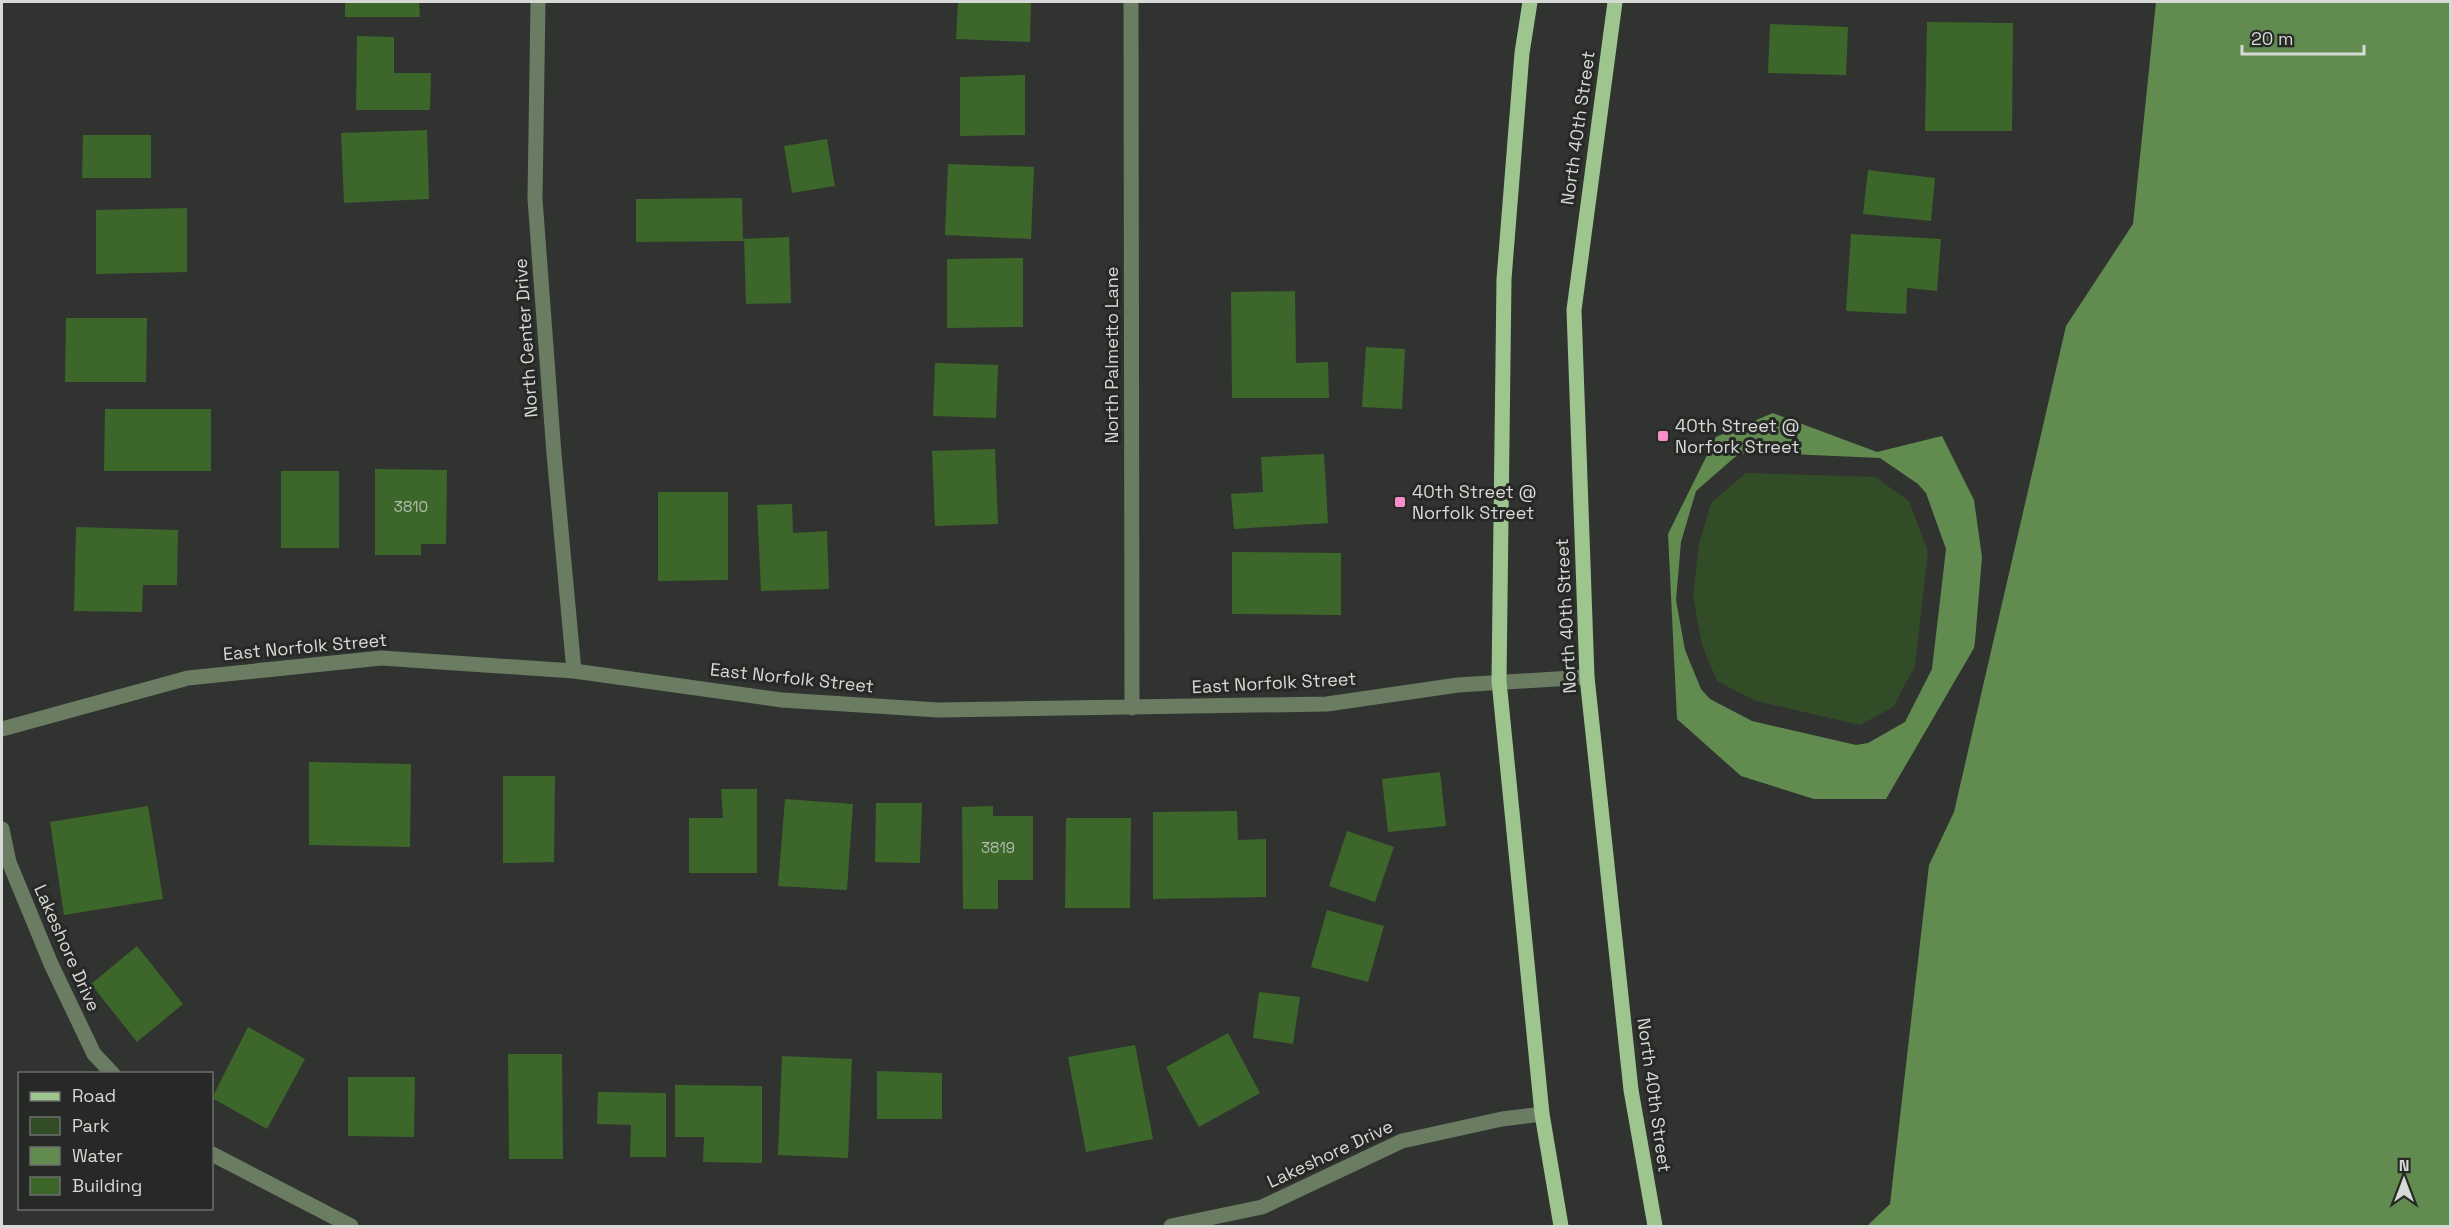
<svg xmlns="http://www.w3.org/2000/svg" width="2452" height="1228" font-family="'Space Grotesk',sans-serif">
<rect width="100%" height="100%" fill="#313330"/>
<path fill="#334c28" d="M1746,473l129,4 34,24 19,51 -13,114 -22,41 -33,18 -104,-24 -39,-20 -15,-36 -9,-49 6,-52 12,-41z"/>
<path fill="#628c4f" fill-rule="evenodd" d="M2156,2h294v1224h-583l23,-22 39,-339 25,-53 112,-486 67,-102z
M1773,413l104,39 65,-16 32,64 8,57 -7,84 -1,7 -88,151h-72l-73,-23 -64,-57 -9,-185 48,-97zM1747,452l133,6 38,26 8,9 20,56 -14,120 -27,53 -37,21 -12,2 -104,-24 -42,-22 -9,-10 -16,-39 -9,-50 5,-58 15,-51 39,-34z"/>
<path fill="#3d662a" d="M345,2h74l1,15h-75z
M958,2h73l-1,40 -74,-3z
M1927,22l86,1 -1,108h-87z
M1770,24l78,3 -2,48 -78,-2z
M357,36l37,1v36h37l-1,37h-74z
M1025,75v60l-65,1v-59z
M427,130l2,69 -85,4 -3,-70z
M83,135h68v43h-69z
M827,139l8,47 -43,7 -8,-47z
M948,164l86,3 -3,72 -86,-4z
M1868,170l67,8 -4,43 -68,-7z
M742,198l1,41 46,-2 2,66 -45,1 -2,-63 -108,1v-43z
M187,208v64l-91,2v-64z
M1851,234l90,5 -4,52 -30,-3 -1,26 -60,-3z
M1023,258v69l-76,1v-69z
M1295,291l1,72 32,-1 1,36h-97l-1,-106z
M66,318h81l-1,64h-81z
M1366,347l39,2 -3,60 -40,-2z
M935,363l63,2 -2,53 -63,-2z
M105,409h106v62h-107z
M995,449l3,75 -63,2 -3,-75z
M1324,454l4,69 -94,6 -3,-35 32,-2 -2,-35z
M375,469l72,1 -1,74h-25v11h-46z
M281,471h58v77h-58z
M658,492h70v88l-70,1z
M792,504l1,29 34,-2 2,58 -68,2 -4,-86z
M76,527l102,3 -1,55h-34l-1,27 -68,-1z
M1232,552l109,1v62l-109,-1z
M309,762l102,2 -1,83 -101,-2z
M1440,772l6,54 -58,6 -6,-53z
M503,776h52l-1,86 -51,1z
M721,789h36v84h-68v-55h34z
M785,799l68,5 -6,86 -69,-4z
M876,803h46l-2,60 -45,-1z
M148,806l15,93 -99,16 -14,-93z
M993,806v10h40v64h-35v29h-35l-1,-102z
M1237,811l1,29 28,-1v58l-113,2v-87z
M1066,818h65l-1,90h-65z
M1347,831l47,16 -19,55 -46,-16z
M1327,910l57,16 -16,56 -57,-15z
M137,946l46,58 -46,38 -46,-58z
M1259,992l41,5 -7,47 -40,-6z
M248,1027l57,32 -38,70 -55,-31z
M1228,1033l32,60 -61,34 -33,-60z
M1135,1045l18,94 -67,13 -18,-95z
M508,1054h54l1,105h-54z
M782,1056l70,3 -4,99 -70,-3z
M877,1071l65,2v46h-65z
M348,1077h67l-1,60 -66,-1z
M675,1085l87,1v77l-59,-1 1,-25h-29z
M598,1092l68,1v64h-36l1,-32 -34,-1z"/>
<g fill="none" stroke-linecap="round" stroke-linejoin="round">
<path stroke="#6a7c62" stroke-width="15" d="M538,2l-3,197 19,255 20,217
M1131,2l1,706
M2,729l186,-51 193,-20 193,13 208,29 156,10 389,-6 131,-19 129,-8
M2,829l7,33 42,102 43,90 19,20
M212,1154l139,72
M1171,1226l91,-19 140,-66 100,-22 40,-5"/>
<path stroke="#9fc58f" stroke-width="15" d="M1530,2l-8,51 -18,226 -5,402 43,433 19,112
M1615,2l-41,308 13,367 44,413 24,136"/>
</g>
<g fill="#f98fca" stroke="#272926" stroke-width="2">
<rect x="1657" y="430" width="12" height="12" rx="3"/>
<rect x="1394" y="496" width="12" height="12" rx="3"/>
</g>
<g text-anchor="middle" stroke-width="6" stroke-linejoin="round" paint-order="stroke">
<g font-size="15" fill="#b0bcab">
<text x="411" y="512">3810</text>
<text x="998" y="853">3819</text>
</g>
<g font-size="18" fill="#d7d9d6" stroke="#272926">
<text transform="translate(1578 128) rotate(-82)" y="6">North 40th Street</text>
<text transform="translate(526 338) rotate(-94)" y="6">North Center Drive</text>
<text transform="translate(1112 355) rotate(-90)" y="6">North Palmetto Lane</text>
<text transform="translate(1566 616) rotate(-93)" y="6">North 40th Street</text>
<text transform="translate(305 647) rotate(-5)" y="6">East Norfolk Street</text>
<text transform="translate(792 678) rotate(6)" y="6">East Norfolk Street</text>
<text transform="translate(1274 683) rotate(-3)" y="6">East Norfolk Street</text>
<text transform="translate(67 948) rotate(66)" y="6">Lakeshore Drive</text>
<text transform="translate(1654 1095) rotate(82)" y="6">North 40th Street</text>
<text transform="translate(1330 1154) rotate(-25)" y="6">Lakeshore Drive</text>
</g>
<g font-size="18" fill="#d7d9d6" stroke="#272926" text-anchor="start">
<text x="1675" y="432">40th Street @<tspan x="1675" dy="21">Norfork Street</tspan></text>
<text x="1412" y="498">40th Street @<tspan x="1412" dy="21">Norfolk Street</tspan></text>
</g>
</g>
<rect width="2452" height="1228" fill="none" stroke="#d7d9d6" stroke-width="6"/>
<rect x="18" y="1072" width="195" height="138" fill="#272926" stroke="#6d6f6c" stroke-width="1.5"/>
<rect x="30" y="1092" width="30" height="9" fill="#9fc58f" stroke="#6d6f6c" stroke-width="1.5"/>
<text x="72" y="1102" font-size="18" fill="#d7d9d6">Road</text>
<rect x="30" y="1117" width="30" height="18" fill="#334c28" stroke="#6d6f6c" stroke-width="1.5"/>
<text x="72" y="1132" font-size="18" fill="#d7d9d6">Park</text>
<rect x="30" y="1147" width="30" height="18" fill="#628c4f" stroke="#6d6f6c" stroke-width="1.5"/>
<text x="72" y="1162" font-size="18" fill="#d7d9d6">Water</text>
<rect x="30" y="1177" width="30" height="18" fill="#3d662a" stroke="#6d6f6c" stroke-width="1.5"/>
<text x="72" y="1192" font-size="18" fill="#d7d9d6">Building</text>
<g transform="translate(2404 1180)" stroke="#272926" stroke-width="4.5" paint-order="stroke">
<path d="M0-4.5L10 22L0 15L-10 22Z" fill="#d7d9d6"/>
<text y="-9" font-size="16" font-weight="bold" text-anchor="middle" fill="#d7d9d6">N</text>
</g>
<path d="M2242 45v9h122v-9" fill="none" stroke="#d7d9d6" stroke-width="3"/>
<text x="2251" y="45" font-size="18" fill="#d7d9d6" stroke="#272926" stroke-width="4.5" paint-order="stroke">20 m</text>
</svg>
